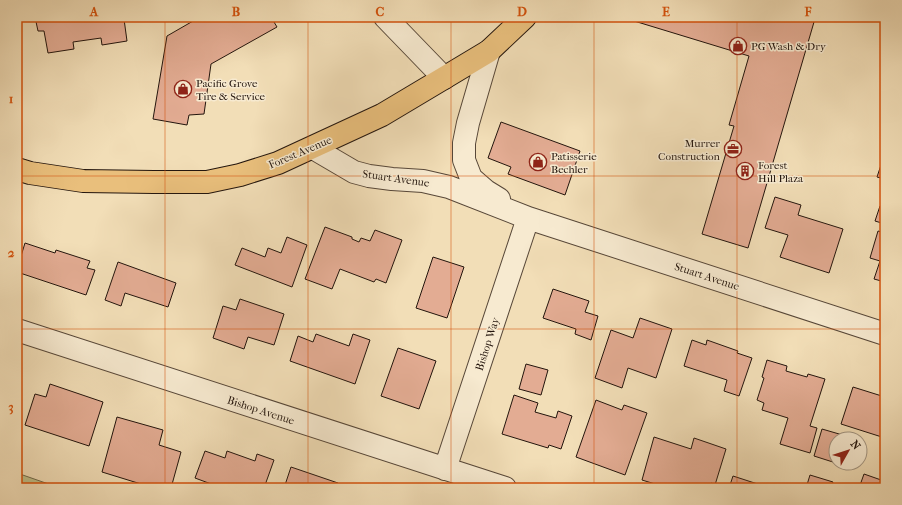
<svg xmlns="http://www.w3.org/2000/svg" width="902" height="505" font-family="'IM FELL French Canon',serif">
<rect width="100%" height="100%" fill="#f2deb7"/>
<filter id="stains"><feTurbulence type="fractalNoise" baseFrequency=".005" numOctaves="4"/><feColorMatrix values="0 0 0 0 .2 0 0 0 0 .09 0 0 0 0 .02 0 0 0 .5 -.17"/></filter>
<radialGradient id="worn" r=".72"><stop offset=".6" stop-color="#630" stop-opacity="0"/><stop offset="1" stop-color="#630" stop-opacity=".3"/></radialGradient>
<path fill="#c0c08a" stroke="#726a4c" d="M17,473l43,15h-43z"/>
<path fill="#e3ac93" stroke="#23150d" d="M35,17h99v1l-10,1 3,22 -25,4 -1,-7 -28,4 1,7 -26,4 -4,-22h-6z
M200,17h71l6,10 -66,37 -7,50 -15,1 -2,10 -34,-6 14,-83z
M621,17h178l15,5 -66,226 -46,-14 32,-108 -5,-1 20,-69z
M501,122l79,29 -15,44 -57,-21 3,-7 -23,-9z
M882,162l3,1v16l-8,-2z
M775,197l26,8 -3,10 45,14 -14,44 -49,-16 8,-22 -23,-7z
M880,206l5,2v16l-10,-3z
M325,227l27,10v2l7,3 2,-4 9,3 5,-11 27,10 -16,43 -10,-4 -2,3 -34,-13 -8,20 -27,-10z
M878,231l7,2v49l-11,-3 6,-18 -10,-3z
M287,237l20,8 -15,42 -57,-22 7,-17 23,9 3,-9 13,5z
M25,243l30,10 1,-3 34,11 -3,7 8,2 -9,25 -69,-23v-3z
M433,257l31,10 -17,51 -31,-10z
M118,262l58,21 -8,24 -43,-14 -4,13 -16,-6z
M553,289l36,12 -4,11 13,4 -7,24 -16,-6 1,-5 -33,-11z
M240,299l44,15 -10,31 -26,-8 -4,12 -31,-11 10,-32 13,4z
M640,318l32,11 -16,49 -28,-10 -6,20 -27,-10 16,-48 22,8z
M316,334l33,12 4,-12 17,6 -15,44 -65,-23 8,-25 15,6z
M692,340l14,5 1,-5 31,11 -1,2 15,5 -13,38 -15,-5 3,-11 -43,-14z
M398,348l38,13 -17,48 -38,-13z
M767,360l20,6 -1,5 21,6 1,-3 17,5 -15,47 7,2 -7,25 -30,-9 8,-26 -26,-8 2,-7 -7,-3 7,-22 -2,-1z
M526,364l22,6 -7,25 -22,-6z
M50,384l53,18 -14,44 -64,-21 10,-31 11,3z
M853,387l32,10v41l-44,-14z
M514,395l24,8 -3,9 21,6 2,-7 14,5 -11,33 -12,-4 -1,3 -46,-14z
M596,400l26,10 2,-5 23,8 -22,62 -49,-18z
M117,417l46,13 -4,15 22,7 -10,36h-17l-52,-16z
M822,429l24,7 -1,3h-9v24l-22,-7z
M654,437l37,12 3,-11 32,11 -11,36 -4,-2 -2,5h-41l-26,-8z
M205,451l20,7 2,-7 28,10 2,-7 17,6 -10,28h-42l-27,-10z
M291,467l47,16 -1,5h-53z
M864,474l20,7 -2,7h-23z
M810,475l23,7 -2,6h-25z
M733,476l37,12h-41z"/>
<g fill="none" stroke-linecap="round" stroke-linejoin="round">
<defs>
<path id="street" d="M385,17l59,61
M489,51l-21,72 -4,20v17l7,18 15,13 13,8
M313,148l41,24 15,4 23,3 31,2 26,6 79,31 357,116
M17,330l488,158
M445,469l83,-251"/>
<path id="primary" d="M17,169l13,4 53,8 71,1h53l33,-7 38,-12 104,-48 62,-37 45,-27 36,-34"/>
</defs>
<use href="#street" stroke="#574738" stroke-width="24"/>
<use href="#primary" stroke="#23150d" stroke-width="24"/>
<use href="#street" stroke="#f7ead0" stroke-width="22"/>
<use href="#primary" stroke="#e9bf7c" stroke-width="22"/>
</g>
<path fill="none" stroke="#d4520c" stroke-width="1" stroke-opacity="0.55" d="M165,17v471M308,17v471M451,17v471M594,17v471M737,17v471M17,176h868M17,329h868"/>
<defs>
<symbol id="shop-ring" viewBox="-11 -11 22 22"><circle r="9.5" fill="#f7ead0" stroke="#8f2418" stroke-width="1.5"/><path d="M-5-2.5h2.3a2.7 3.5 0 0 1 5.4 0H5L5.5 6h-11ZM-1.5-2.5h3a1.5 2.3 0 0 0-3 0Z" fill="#8f2418"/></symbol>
<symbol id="office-ring" viewBox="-11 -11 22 22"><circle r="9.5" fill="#f7ead0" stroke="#8f2418" stroke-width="1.5"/><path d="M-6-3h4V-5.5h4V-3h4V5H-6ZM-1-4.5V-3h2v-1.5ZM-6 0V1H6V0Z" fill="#8f2418"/></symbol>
<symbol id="building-ring" viewBox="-11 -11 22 22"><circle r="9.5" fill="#f7ead0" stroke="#8f2418" stroke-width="1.5"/><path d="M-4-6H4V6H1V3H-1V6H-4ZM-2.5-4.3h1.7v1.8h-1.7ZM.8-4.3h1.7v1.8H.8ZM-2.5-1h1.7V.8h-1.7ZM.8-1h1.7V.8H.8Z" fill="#8f2418"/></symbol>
</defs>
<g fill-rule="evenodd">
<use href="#shop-ring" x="728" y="36" width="20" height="20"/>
<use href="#shop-ring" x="173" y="79" width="20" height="20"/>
<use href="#office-ring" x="723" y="139" width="20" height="20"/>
<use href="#shop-ring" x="528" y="152" width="20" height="20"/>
<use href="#building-ring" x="735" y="161" width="20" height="20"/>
</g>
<g text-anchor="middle" stroke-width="3" stroke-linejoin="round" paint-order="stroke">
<g font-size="11" fill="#23150d" stroke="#f7ead0" text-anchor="start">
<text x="751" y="50">PG Wash &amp; Dry</text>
<text x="196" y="87">Pacific Grove<tspan x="196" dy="13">Tire &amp; Service</tspan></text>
<text x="720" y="147" text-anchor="end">Murrer<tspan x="720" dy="13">Construction</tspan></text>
<text x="551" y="160">Patisserie<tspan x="551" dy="13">Bechler</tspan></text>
<text x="758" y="169">Forest<tspan x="758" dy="13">Hill Plaza</tspan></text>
</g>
<g font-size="11" fill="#23150d" stroke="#f7ead0">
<text transform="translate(300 152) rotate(-23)" y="4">Forest Avenue</text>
<text transform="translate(396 178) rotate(8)" y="4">Stuart Avenue</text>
<text transform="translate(707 276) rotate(18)" y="4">Stuart Avenue</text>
<text transform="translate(487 344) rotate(-72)" y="4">Bishop Way</text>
<text transform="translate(261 410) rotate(18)" y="4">Bishop Avenue</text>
</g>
</g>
<rect width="902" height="505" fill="none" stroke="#f2deb7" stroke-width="44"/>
<g transform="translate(848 451) rotate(51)"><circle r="19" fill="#f7ead0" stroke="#a29582"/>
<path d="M0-3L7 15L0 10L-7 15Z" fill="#8f2418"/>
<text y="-6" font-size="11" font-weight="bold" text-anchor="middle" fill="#23150d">N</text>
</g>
<rect x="22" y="22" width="858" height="461" fill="none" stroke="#d4520c" stroke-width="1.5"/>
<g font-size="13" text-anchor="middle" font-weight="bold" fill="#d4520c">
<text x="94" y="16">A</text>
<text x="236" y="16">B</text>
<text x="380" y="16">C</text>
<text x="522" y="16">D</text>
<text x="666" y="16">E</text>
<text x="808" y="16">F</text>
<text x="11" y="103">1</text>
<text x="11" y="257">2</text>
<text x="11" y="411">3</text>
</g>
<rect width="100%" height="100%" filter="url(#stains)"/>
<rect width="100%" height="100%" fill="url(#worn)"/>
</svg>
